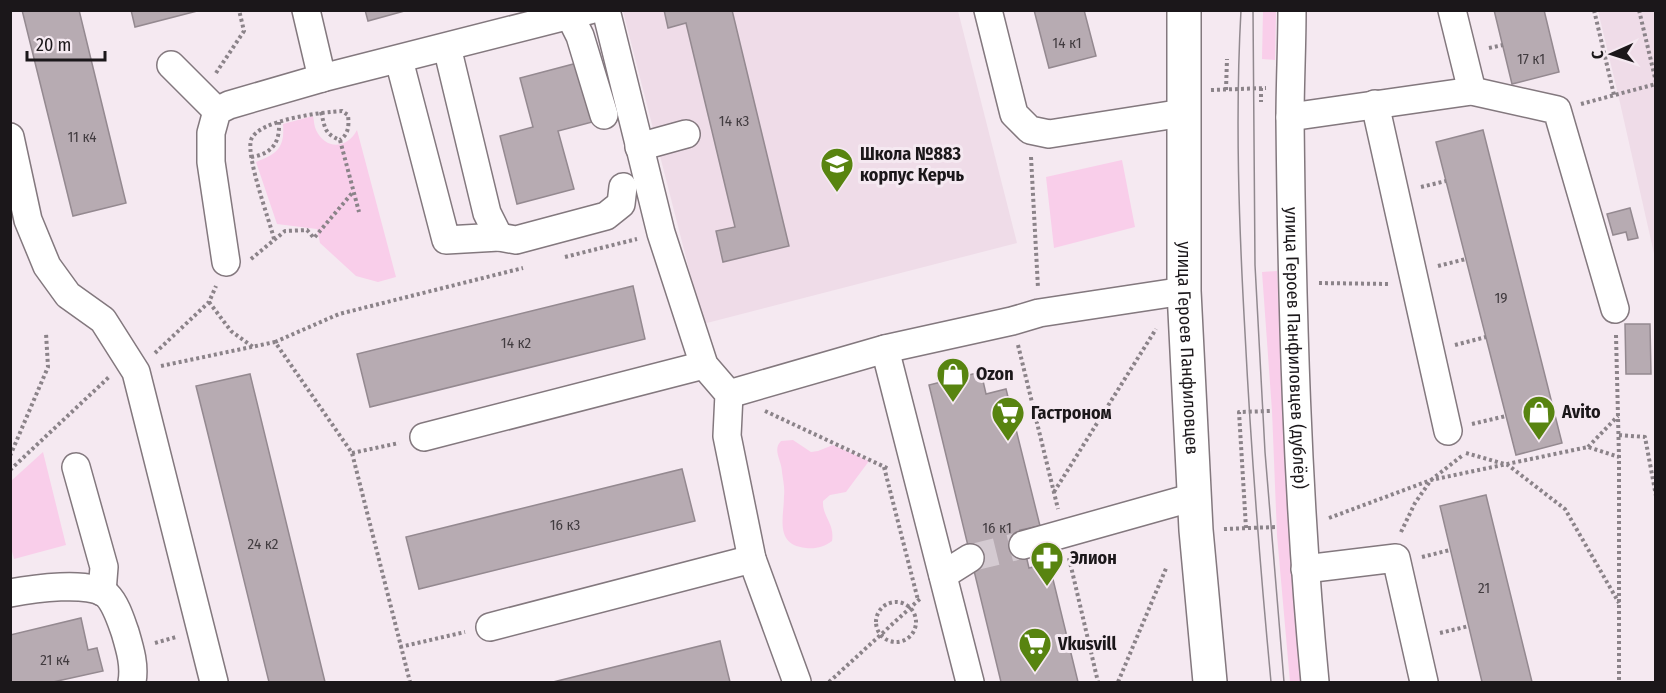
<svg xmlns="http://www.w3.org/2000/svg" width="1666" height="693" font-family="'Fira Sans Condensed',sans-serif">
<rect width="100%" height="100%" fill="#f5e9f1"/>
<path fill="#efdce8" d="M623,11h335l59,232 -314,81z
M1598,11h57v247l-37,-164z"/>
<path fill="#f9ceea" d="M1263,11h13l-1,49 -13,-1z
M313,116c1,4 1,10 3,14 10,21 32,18 41,0l39,147 -18,5 -22,-6 -36,-33 -3,-14 -40,-5 -21,-62c21,-8 29,-14 27,-38z
M1122,160l13,67 -81,21 -8,-71z
M1277,271l27,411h-14l-13,-147 -5,-124 -10,-139z
M793,440l18,12 7,-1 15,-6 36,16 -23,31 -16,3 -7,6c-1,16 12,22 9,40 -8,6 -16,8 -26,7 -32,-3 -22,-31 -22,-52 1,-8 -1,-16 -2,-24 0,-11 -10,-22 -1,-31z
M43,452l23,93 -52,14 -4,-15 1,-63z"/>
<path fill="#b7abb2" stroke="#948990" stroke-width="1.5" d="M22,10h57l47,193 -53,13z
M131,10h70l-66,17z
M365,10h43l-40,11z
M664,10h68l57,236 -66,16 -7,-31 19,-4 -49,-204 -18,5z
M1034,10h50l12,46 -47,12z
M1494,10h50l15,62 -47,12z
M581,62l15,59 -38,10 16,58 -57,15 -17,-68 33,-9 -13,-49z
M1483,130l79,313 -46,12 -80,-313z
M1630,208l8,30 -10,2 -2,-8 -13,3 -6,-21z
M633,286l12,53 -275,68 -13,-53z
M1625,324h25l1,50h-25z
M981,372l5,22 20,-5 34,137 -20,4 9,38 20,-5 29,119h-77l-72,-297z
M250,374l75,308h-56l-63,-256 -10,-40z
M682,469l13,52 -276,68 -13,-52z
M1486,495l46,187h-50l-42,-176z
M81,618l7,32 9,-2 6,23 -50,11h-43v-47z
M720,641l10,41h-177z"/>
<g fill="none" stroke-linecap="round" stroke-linejoin="round">
<path stroke="#d4cad1" stroke-width="27" stroke-dasharray="27 14" stroke-linecap="butt" d="M970,558l53,-13"/>
<defs>
<g id="minor">
<path d="M306,10l16,68"/>
<path d="M567,10l13,26 24,79"/>
<path d="M606,10l55,223 43,132 25,29 -2,42 25,123 45,123"/>
<path d="M988,10l26,104 16,16 19,4 134,-21"/>
<path id="s1" d="M1292,10c0,37 -2,73 -2,110 2,187 7,376 25,562"/>
<path d="M1452,10l20,81"/>
<path d="M447,47l40,166 12,24 17,3 90,-24 15,-12 2,-17"/>
<path d="M399,60l47,180 53,-3"/>
<path d="M171,65l46,46"/>
<path d="M1375,104l73,327"/>
<path d="M1290,117l182,-26 85,19 58,199"/>
<path d="M10,137l18,83 19,46 21,29 35,25 33,52 78,310"/>
<path d="M639,147l47,-13"/>
<path d="M226,262l-15,-100v-29l6,-22 12,-6 93,-27 268,-68"/>
<path d="M885,349l85,333"/>
<path d="M729,394l156,-45 127,-28 27,-8 145,-22"/>
<path d="M424,437l280,-72"/>
<path d="M76,467l28,100 -2,25"/>
<path d="M1023,545l171,-48"/>
<path d="M1305,569l91,-11 28,124"/>
<path d="M943,575l27,-17"/>
<path d="M10,593c21,-4 81,-13 97,2 9,9 14,26 18,37 5,17 10,33 7,50"/>
<path d="M490,627l262,-68"/>
</g>
<g id="major">
<path id="s2" d="M1184,10v281l12,239 14,152"/>
</g>
</defs>
<use href="#minor" stroke="#83787e" stroke-width="30"/>
<use href="#major" stroke="#83787e" stroke-width="36"/>
<path stroke="#8b8389" stroke-width="4" stroke-dasharray="3 3" stroke-linecap="butt" d="M1594,10l20,85
M1639,10l17,72
M1489,48l14,-3
M216,73l28,-42 -5,-21
M1261,88v14
M1211,90l55,-2
M1226,90l1,-31
M1581,104l75,-20
M321,112c4,15 3,22 19,28
M340,140l19,72
M251,157c21,-3 29,-14 28,-35
M1031,157l7,131
M1421,187l25,-6
M274,239c-5,-20 -28,-82 -23,-99 6,-20 72,-28 91,-29l6,4c1,10 1,19 -8,25
M565,257l72,-18
M251,259l34,-28 22,-1 7,8 39,-46
M1438,266l28,-7
M1319,283l71,1
M209,302l22,29 22,16
M1616,335l3,122v225
M275,342l64,-28 184,-46
M1018,345l40,164
M1455,345l31,-8
M155,353l54,-51 7,-16
M161,366l114,-24 77,111 58,229
M765,411l124,58
M1472,424l34,-8
M1619,435l26,2 11,59
M1588,447l30,-31
M352,453l47,-10
M1466,453l42,12 57,44 54,94
M10,456l38,-89 -2,-34
M884,467l34,133
M10,470l99,-93
M1054,492l102,-163
M1329,518l102,-38 157,-33 31,10
M1246,528l-7,-116 31,-1
M1224,529l52,-2
M1401,532l14,-29 16,-23 32,-25
M1422,557l28,-7
M1069,558l29,124
M876 622a20 20 0 1 1 40 0a20 20 0 1 1-40 0Z
M1440,633l29,-7
M155,643l21,-6
M400,647l65,-15
M829,682l93,-85
M1118,682l49,-116"/>
<use href="#minor" stroke="#fff" stroke-width="27"/>
<use href="#major" stroke="#fff" stroke-width="33"/>
<path stroke="#91898f" stroke-width="1.5" d="M1241,10c-6,108 -2,216 4,323 6,117 15,233 26,349
M1253,10l2,255 10,187 19,230"/>
</g>
<defs>
<symbol id="school-pin" viewBox="-11 -11 22 30"><path d="M0 17L-7.5 6A9.5 9.5 0 1 1 7.5 6Z" fill="#588410" stroke="#f5e9f1"/><path d="M0-5L7-2L0 1L-7-2ZM-4 1L0 2.5L4 1V4Q0 6-4 4Z" fill="#fff"/></symbol>
<symbol id="shop-pin" viewBox="-11 -11 22 30"><path d="M0 17L-7.5 6A9.5 9.5 0 1 1 7.5 6Z" fill="#588410" stroke="#f5e9f1"/><path d="M-5-2.5h2.3a2.7 3.5 0 0 1 5.4 0H5L5.5 6h-11ZM-1.5-2.5h3a1.5 2.3 0 0 0-3 0Z" fill="#fff"/></symbol>
<symbol id="supermarket-pin" viewBox="-11 -11 22 30"><path d="M0 17L-7.5 6A9.5 9.5 0 1 1 7.5 6Z" fill="#588410" stroke="#f5e9f1"/><path d="M-6-5.5h2.5l.6 2H6L4.5 2H-2.5L-4.4-4H-6ZM-1.5 3.2a1.3 1.3 0 1 0 .1 0ZM3 3.2a1.3 1.3 0 1 0 .1 0Z" fill="#fff"/></symbol>
<symbol id="pharmacy-pin" viewBox="-11 -11 22 30"><path d="M0 17L-7.5 6A9.5 9.5 0 1 1 7.5 6Z" fill="#588410" stroke="#f5e9f1"/><path d="M-2-6h4v4h4v4h-4v4h-4v-4h-4v-4h4Z" fill="#fff"/></symbol>
</defs>
<g fill-rule="evenodd">
<use href="#school-pin" x="818" y="145" width="38" height="52"/>
<use href="#shop-pin" x="934" y="355" width="38" height="52"/>
<use href="#shop-pin" x="1520" y="393" width="38" height="52"/>
<use href="#supermarket-pin" x="989" y="394" width="38" height="52"/>
<use href="#pharmacy-pin" x="1028" y="539" width="38" height="52"/>
<use href="#supermarket-pin" x="1016" y="625" width="38" height="52"/>
</g>
<g text-anchor="middle" stroke-width="6" stroke-linejoin="round" paint-order="stroke">
<g font-size="15" fill="#423c40">
<text x="1067" y="48">14 к1</text>
<text x="1531" y="64">17 к1</text>
<text x="734" y="126">14 к3</text>
<text x="82" y="142">11 к4</text>
<text x="1501" y="303">19</text>
<text x="516" y="348">14 к2</text>
<text x="565" y="530">16 к3</text>
<text x="997" y="533">16 к1</text>
<text x="263" y="549">24 к2</text>
<text x="1484" y="593">21</text>
<text x="55" y="665">21 к4</text>
</g>
<g font-size="18" font-weight="bold" fill="#1b171a" stroke="#f5e9f1" text-anchor="start">
<text x="860" y="160">Школа №883<tspan x="860" dy="21">корпус Керчь</tspan></text>
<text x="976" y="380">Ozon</text>
<text x="1562" y="418">Avito</text>
<text x="1031" y="419">Гастроном</text>
<text x="1070" y="564">Элион</text>
<text x="1058" y="650">Vkusvill</text>
</g>
<g font-size="18" fill="#1b171a" stroke="#f5e9f1">
<text dy="6" stroke="none"><textPath href="#s2" startOffset="338">улица Героев Панфиловцев</textPath></text>
<text dy="6" stroke="none"><textPath href="#s1" startOffset="338">улица Героев Панфиловцев (дублёр)</textPath></text>
</g>
</g>
<rect width="1666" height="693" fill="none" stroke="#1b171a" stroke-width="24"/>
<g transform="translate(1612 54) rotate(267)" stroke="#f5e9f1" stroke-width="4.5" paint-order="stroke">
<path d="M0-4.5L10 22L0 15L-10 22Z" fill="#1b171a"/>
<text y="-9" font-size="16" font-weight="bold" text-anchor="middle" fill="#1b171a">С</text>
</g>
<path d="M27 51v9h78v-9" fill="none" stroke="#1b171a" stroke-width="3"/>
<text x="36" y="51" font-size="18" fill="#1b171a" stroke="#f5e9f1" stroke-width="4.5" paint-order="stroke">20 m</text>
</svg>
